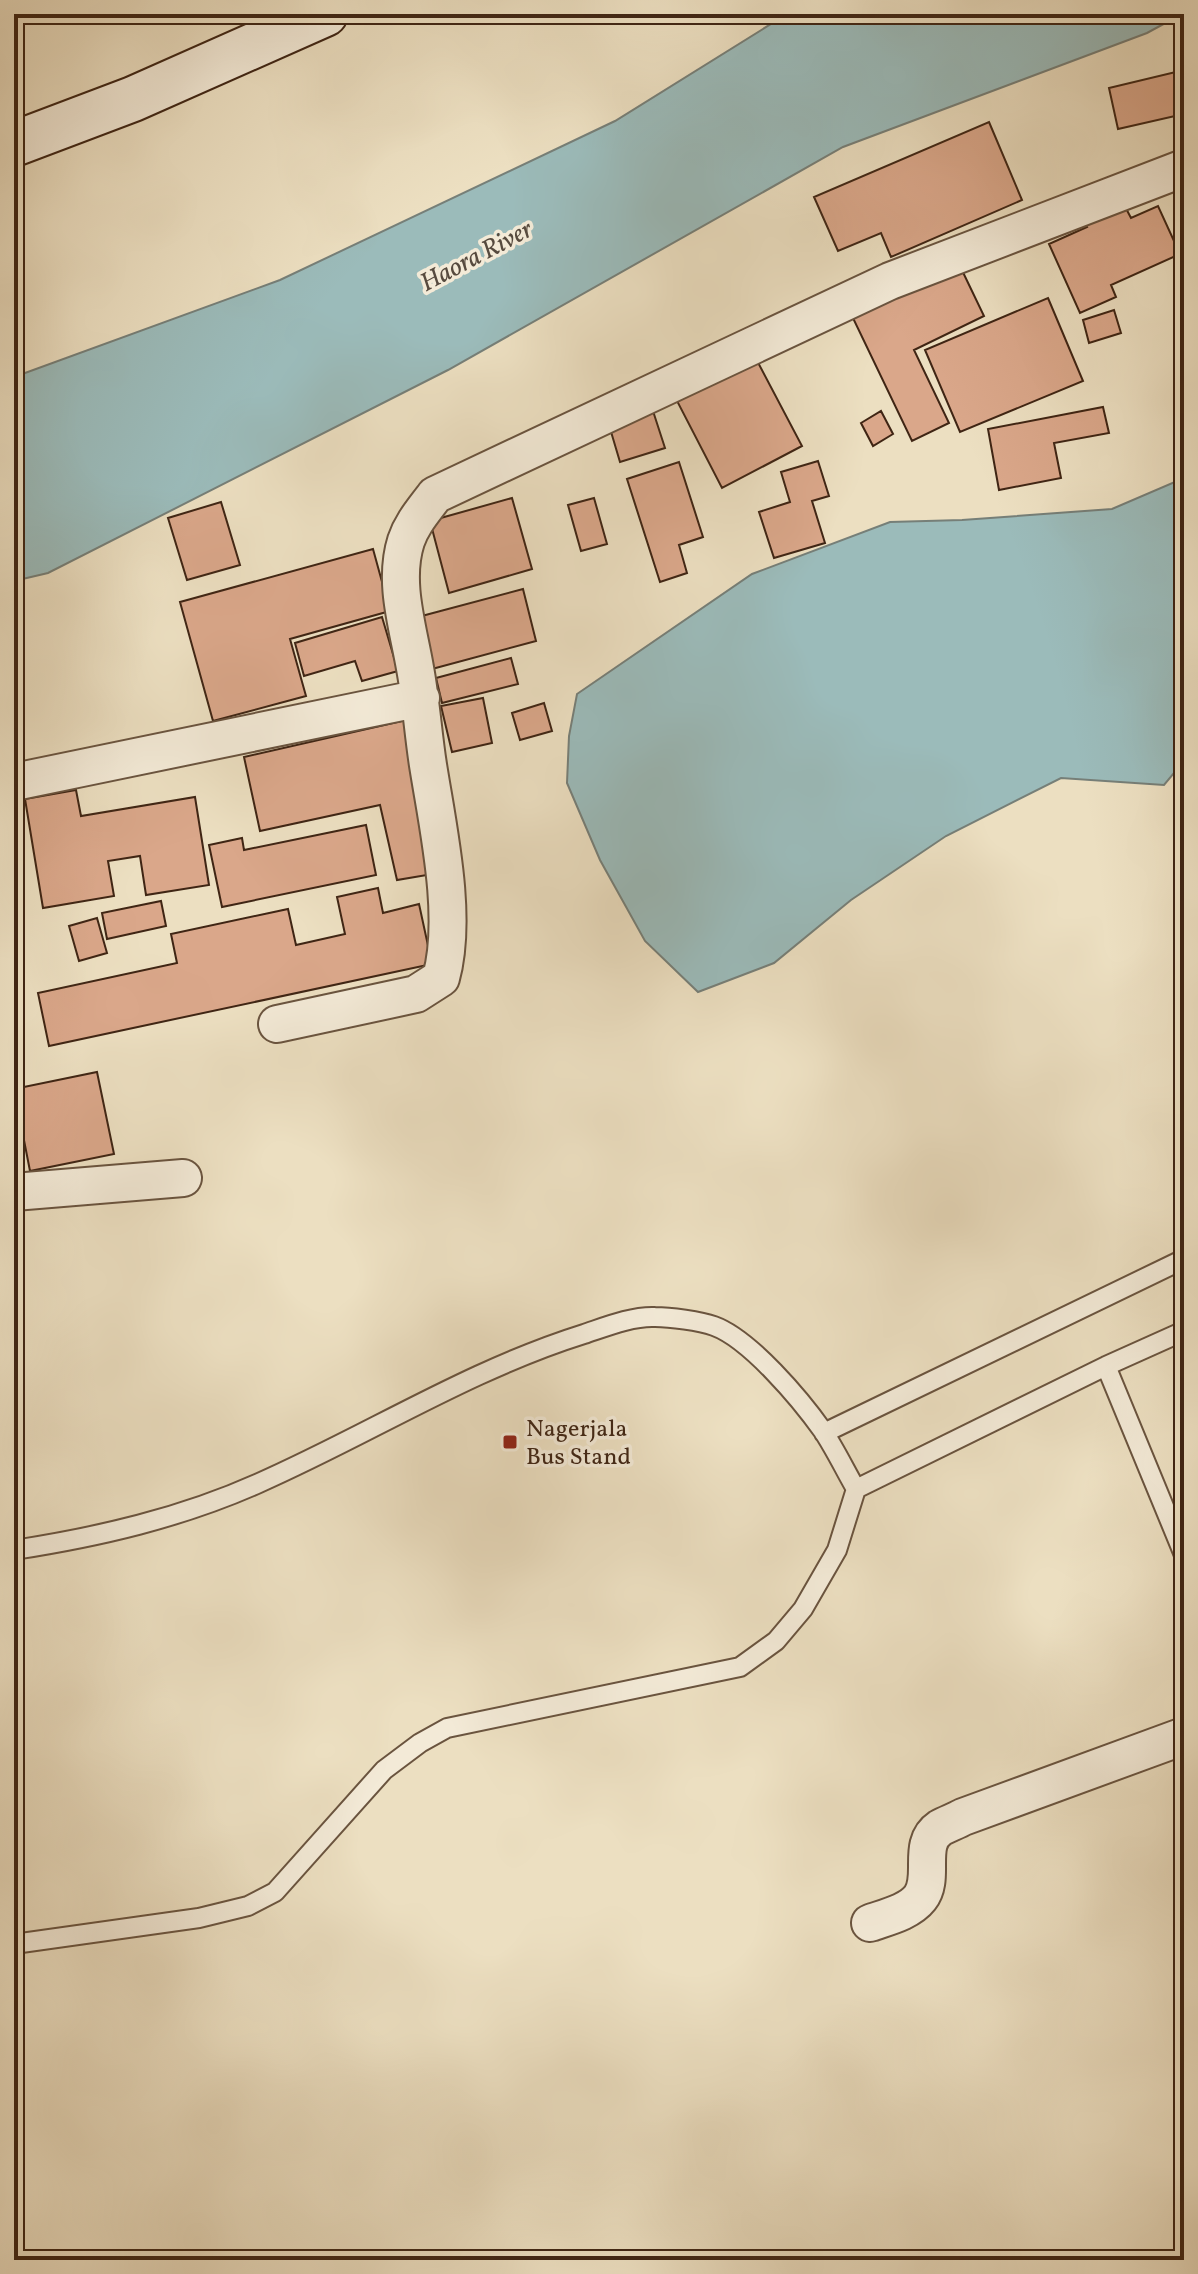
<svg xmlns="http://www.w3.org/2000/svg" width="1198" height="2274" font-family="Vollkorn,serif">
<rect width="100%" height="100%" fill="#ecdfc1"/>
<filter id="stains"><feTurbulence type="fractalNoise" baseFrequency=".0025" numOctaves="4"/><feColorMatrix values="0 0 0 0 .2 0 0 0 0 .09 0 0 0 0 .02 0 0 0 .5 -.17"/></filter>
<radialGradient id="worn" r=".72"><stop offset=".6" stop-color="#630" stop-opacity="0"/><stop offset="1" stop-color="#630" stop-opacity=".3"/></radialGradient>
<path fill="#9bbbba" stroke="#767f78" stroke-width="2" d="M787,14h395l-35,19 -304,114 -395,223 -400,203 -34,8v-204l266,-97 335,-159z
M1184,478v283l-20,24 -103,-7 -115,58 -95,64 -77,63 -76,29 -53,-51 -45,-81 -33,-77 2,-47 8,-42 175,-120 138,-52 72,-2 150,-11z"/>
<path fill="#daa78a" stroke="#3f2514" stroke-width="2" d="M1184,70v44l-66,15 -9,-41z
M989,122l33,78 -131,57 -10,-24 -43,18 -24,-54z
M1184,181v59l-12,-58z
M1120,197l11,21 27,-12 22,48 -69,31 5,12 -36,16 -31,-69 38,-17 -8,-14z
M959,264l25,52 -70,34 35,73 -37,18 -60,-125z
M1048,298l35,83 -123,51 -35,-82z
M1114,310l7,23 -32,10 -6,-23z
M753,353l49,93 -80,42 -46,-89z
M1103,407l6,26 -55,10 7,35 -62,12 -11,-61z
M653,411l12,37 -45,14 -11,-37z
M881,411l12,23 -20,12 -12,-23z
M818,461l11,35 -17,5 13,42 -51,15 -15,-46 31,-10 -9,-30z
M679,462l24,75 -24,8 8,28 -27,9 -33,-103z
M512,498l20,71 -83,24 -19,-72z
M594,498l13,46 -26,7 -13,-46z
M221,502l19,63 -53,15 -19,-62z
M373,549l17,62 -100,28 16,57 -93,25 -33,-119z
M523,589l13,52 -104,28 -14,-52z
M382,617l16,54 -36,10 -7,-20 -51,15 -9,-33z
M511,658l7,26 -76,19 -6,-25z
M483,698l9,45 -40,9 -11,-46z
M544,703l8,28 -32,9 -8,-27z
M415,718l18,156 -36,6 -17,-75 -120,26 -16,-74z
M76,790l5,26 114,-19 14,88 -63,10 -6,-39 -32,5 6,35 -71,12 -18,-109z
M366,825l10,50 -154,32 -13,-62 33,-7 2,12z
M378,888l5,25 36,-9 13,60 -383,82 -11,-53 139,-30 -6,-29 117,-25 8,36 49,-11 -8,-37z
M161,901l5,25 -59,13 -5,-26z
M97,918l10,35 -28,8 -10,-35z
M97,1072l17,82 -84,17 -16,-82z"/>
<g fill="none" stroke-linecap="round" stroke-linejoin="round">
<defs>
<path id="lane" d="M1106,1366l78,189
M824,1433l360,-174
M856,1489l250,-123 78,-35
M14,1550c84,-13 167,-32 245,-67 109,-48 210,-113 325,-149 21,-7 48,-18 71,-17 15,0 45,4 59,9 36,13 87,74 109,105 12,18 22,39 33,58l-19,61 -34,59 -27,32 -36,26 -293,61 -27,15 -36,27 -109,122 -27,14 -49,12 -185,26"/>
<path id="street" d="M14,782l407,-84
M277,1024l139,-30 25,-16c17,-61 -3,-150 -13,-213 -5,-32 -7,-65 -13,-97 -7,-41 -22,-86 -9,-127 6,-18 18,-31 29,-46l455,-214 294,-113
M14,1192l169,-14
M870,1923c17,-6 39,-11 50,-25 16,-20 -4,-54 20,-70 7,-4 16,-7 23,-11l221,-81"/>
<path id="secondary" d="M14,144l119,-45 192,-85"/>
</defs>
<use href="#lane" stroke="#6a543f" stroke-width="22"/>
<use href="#street" stroke="#6a543f" stroke-width="40"/>
<use href="#secondary" stroke="#3f2514" stroke-width="48"/>
<use href="#lane" stroke="#f3ead7" stroke-width="18"/>
<use href="#street" stroke="#f3ead7" stroke-width="36"/>
<use href="#secondary" stroke="#f3ead7" stroke-width="44"/>
</g>
<rect fill="#8f2418" stroke="#f3ead7" stroke-width="3" x="502" y="1434" width="16" height="16" rx="4"/>
<g text-anchor="middle" stroke-width="7" stroke-linejoin="round" paint-order="stroke">
<g font-size="24" fill="#3f2514" stroke="#f3ead7" text-anchor="start">
<text x="526" y="1436">Nagerjala<tspan x="526" dy="28">Bus Stand</tspan></text>
</g>
<g font-size="26" font-style="italic" fill="#564a3e" stroke="#f3ead7">
<text transform="translate(476 255) rotate(-28)" y="9">Haora River</text>
</g>
</g>
<rect width="1198" height="2274" fill="none" stroke="#ecdfc1" stroke-width="48"/>
<rect x="16" y="16" width="1166" height="2242" fill="none" stroke="#3f2514" stroke-width="4"/>
<rect x="24" y="24" width="1150" height="2226" fill="none" stroke="#3f2514" stroke-width="2"/>
<rect width="100%" height="100%" filter="url(#stains)"/>
<rect width="100%" height="100%" fill="url(#worn)"/>
</svg>
